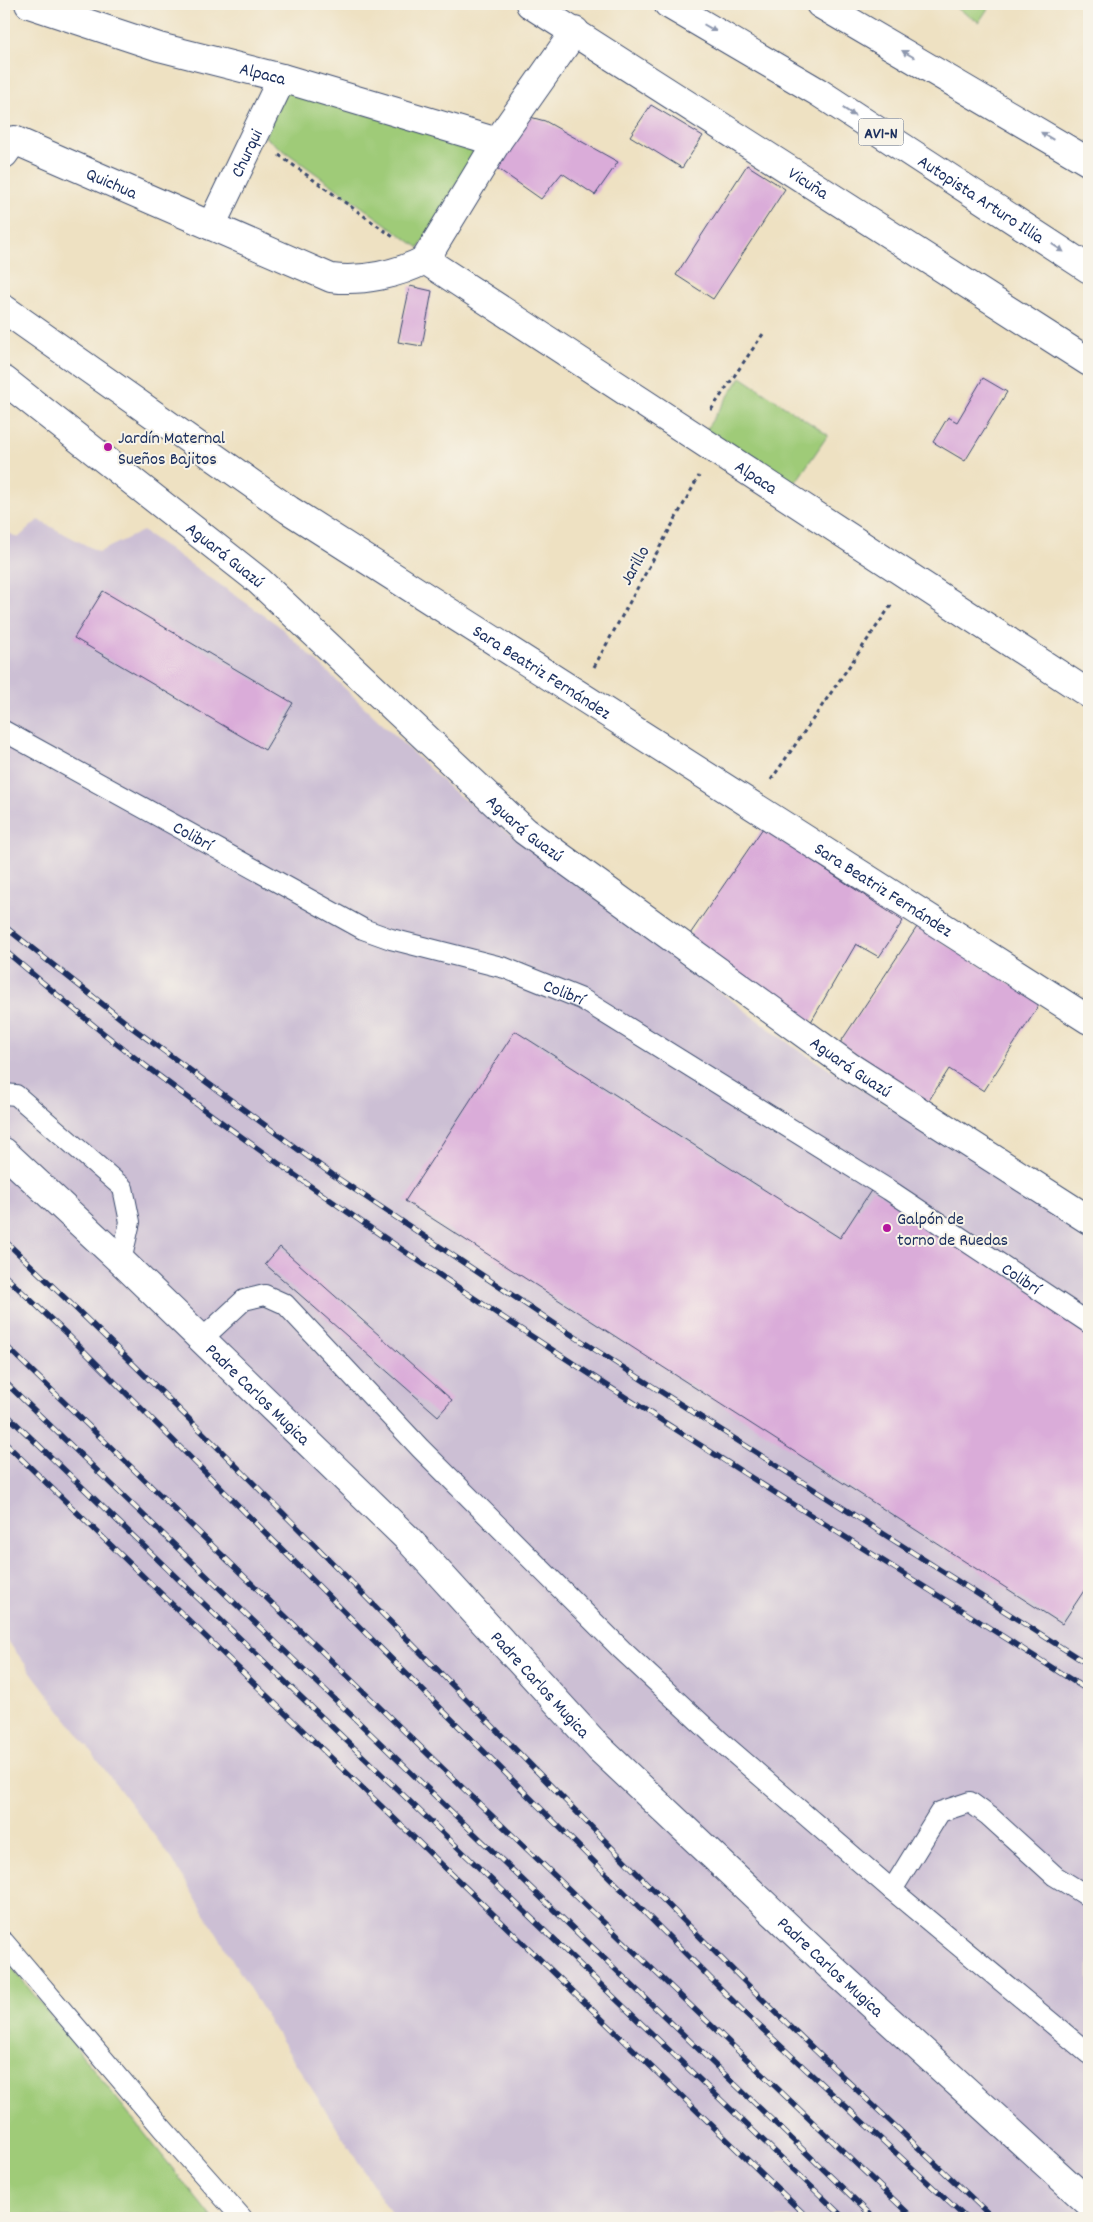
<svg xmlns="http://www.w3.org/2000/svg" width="1093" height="2222" font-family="Dekko,sans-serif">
<rect width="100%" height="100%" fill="#f7f3e8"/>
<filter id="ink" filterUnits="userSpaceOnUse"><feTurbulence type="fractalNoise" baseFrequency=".02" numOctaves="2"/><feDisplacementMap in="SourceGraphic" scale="10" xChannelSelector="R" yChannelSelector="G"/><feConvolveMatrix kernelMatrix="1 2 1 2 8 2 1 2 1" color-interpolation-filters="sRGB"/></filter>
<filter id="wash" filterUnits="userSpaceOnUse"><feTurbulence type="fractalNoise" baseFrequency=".0096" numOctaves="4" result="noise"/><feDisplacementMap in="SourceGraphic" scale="20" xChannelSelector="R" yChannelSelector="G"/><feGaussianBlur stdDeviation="1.12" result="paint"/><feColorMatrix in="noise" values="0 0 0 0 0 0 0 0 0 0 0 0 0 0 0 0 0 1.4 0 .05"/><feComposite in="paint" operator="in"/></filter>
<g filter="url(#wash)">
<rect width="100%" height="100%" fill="#eee1c2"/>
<path fill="#ccbfd4" d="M38,520l61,32 44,-21 135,94 176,167 341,256 294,182v988h-695l-122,-192 -100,-167 -168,-223v-1106l14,8z"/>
<path fill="#9fcb78" stroke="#5d7d6b" d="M950,4h41l-12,18z
M286,90l192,58 -59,100 -154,-111z
M741,377l87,58 -37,54 -86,-58z
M4,1960l11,11 197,247h-208z"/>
<g id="blocks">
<path fill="#daacd9" d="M651,105l52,31 -21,32 -52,-32z
M530,117l15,4 73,41 -23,33 -33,-22 -21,26 -47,-33z
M747,165l38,24 -72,110 -37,-24z
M410,286l22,5 -10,55 -24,-4z
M983,378l24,14 -42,69 -32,-19 15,-25 9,5z
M103,591l190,112 -28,47 -191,-112z
M763,828l140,93 -24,36 -23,-13 -48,83 -120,-90z
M917,927l124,75 -57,89 -35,-22 -21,33 -88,-59z
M515,1031l325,207 32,-49 217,140v254l-27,41 -657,-423z
M280,1247l172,153 -14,16 -173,-152z"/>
</g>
</g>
<g filter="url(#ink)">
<use href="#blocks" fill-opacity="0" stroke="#3b4a6d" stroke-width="1"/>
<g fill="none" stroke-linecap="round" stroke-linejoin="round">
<defs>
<g id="lane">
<path id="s1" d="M4,731l359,198 28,10 114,29 77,31 307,191 200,133"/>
<path d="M4,1094l12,1 107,93 7,34 -9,39"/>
<path d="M201,1340l43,-40 21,-5 20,9 135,144 202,202 98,91 172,149 197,164"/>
<path d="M892,1890l48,-78 30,-10 19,14 66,60 34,21"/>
<path d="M4,1942l158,186 80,90"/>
</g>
<g id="street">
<path id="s2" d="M29,4l130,43 123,31 215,64"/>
<path id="s3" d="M530,4l559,358"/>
<path id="s4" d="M4,154l10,-14 317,138c31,4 67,-4 94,-18l72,-118 78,-111"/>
<path id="s5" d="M211,226l71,-148"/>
<path id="s6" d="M425,260l664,434"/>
<path id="s7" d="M4,309l285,201 800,510"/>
<path id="s8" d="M4,380l255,201 266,250 325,236 239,153"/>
</g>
<g id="secondary">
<path id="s9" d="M4,1152l117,109 287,278 191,209 234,221 256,234"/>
</g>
<g id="highway">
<path id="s10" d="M668,4l150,88 271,177"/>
<path d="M820,4l269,158"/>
</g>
</defs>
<use href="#lane" stroke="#3b4a6d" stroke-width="22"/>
<use href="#street" stroke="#3b4a6d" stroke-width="30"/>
<use href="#secondary" stroke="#3b4a6d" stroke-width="30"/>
<use href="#highway" stroke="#3b4a6d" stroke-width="30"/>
<path stroke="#3b4a6d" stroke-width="3" stroke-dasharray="4 4" stroke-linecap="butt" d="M279,155l117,84
M711,410l54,-79
M594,667l105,-191
M771,780l121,-176"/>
<use href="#lane" stroke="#fff" stroke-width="20"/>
<use href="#street" stroke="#fff" stroke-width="28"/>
<use href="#secondary" stroke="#fff" stroke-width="28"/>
<use href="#highway" stroke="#fff" stroke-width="28"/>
<defs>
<path id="rail" d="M4,926l130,103 199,146 225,151 531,339
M4,950c40,33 80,69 122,101 306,234 638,433 963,640
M4,1240c258,243 500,502 751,752 78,77 159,151 238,226
M4,1275l65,61 673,674 224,208
M4,1344l460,445 449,429
M4,1381l870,837
M4,1412l840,806
M4,1442l804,776"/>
</defs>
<use href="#rail" stroke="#1b2f5e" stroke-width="5.5"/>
<use href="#rail" stroke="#f7f3e8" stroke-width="4" stroke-dasharray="11" stroke-linecap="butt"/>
</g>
<defs><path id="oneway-solid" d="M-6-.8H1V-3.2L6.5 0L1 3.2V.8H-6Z" transform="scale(1.25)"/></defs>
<g fill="#8d97ae">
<use href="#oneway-solid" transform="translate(710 28) rotate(30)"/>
<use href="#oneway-solid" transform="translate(908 54) rotate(-150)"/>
<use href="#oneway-solid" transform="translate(849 112) rotate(33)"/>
<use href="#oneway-solid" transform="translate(1047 136) rotate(-149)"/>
<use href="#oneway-solid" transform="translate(1058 248) rotate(34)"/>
</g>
</g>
<g fill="#b5179e" stroke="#f7f3e8" stroke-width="2">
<circle cx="108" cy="447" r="5"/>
<circle cx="887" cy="1228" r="5"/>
</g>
<g text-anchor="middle" stroke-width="4" stroke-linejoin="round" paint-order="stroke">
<rect fill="#f7f3e8" stroke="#5d6a87" stroke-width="1" x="858.5" y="118.5" width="45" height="27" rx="4"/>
<g font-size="16" font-weight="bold" fill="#1b2f5e">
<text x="881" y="138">AV1-N</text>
</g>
<g font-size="18" fill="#1b2f5e" stroke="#f7f3e8">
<text dy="6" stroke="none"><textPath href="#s2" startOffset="244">Alpaca</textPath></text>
<text dy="6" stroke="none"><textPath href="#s5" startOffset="81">Churqui</textPath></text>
<text dy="6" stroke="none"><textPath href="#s3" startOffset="331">Vicuña</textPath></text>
<text dy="6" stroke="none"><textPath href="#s4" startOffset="124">Quichua</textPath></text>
<text dy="6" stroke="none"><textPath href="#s10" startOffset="369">Autopista Arturo Illia</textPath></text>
<text dy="6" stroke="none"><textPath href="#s6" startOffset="396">Alpaca</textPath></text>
<text dy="6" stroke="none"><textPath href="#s8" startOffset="282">Aguará Guazú</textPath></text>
<text transform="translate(634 565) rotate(-61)" y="6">Jarillo</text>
<text dy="6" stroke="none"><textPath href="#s7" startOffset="649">Sara Beatriz Fernández</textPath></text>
<text dy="6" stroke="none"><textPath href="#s8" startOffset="688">Aguará Guazú</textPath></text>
<text dy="6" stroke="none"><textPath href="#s1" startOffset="216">Colibrí</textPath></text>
<text dy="6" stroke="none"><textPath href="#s7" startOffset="1054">Sara Beatriz Fernández</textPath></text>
<text dy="6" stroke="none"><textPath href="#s1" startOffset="621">Colibrí</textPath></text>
<text dy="6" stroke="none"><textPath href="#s8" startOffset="1092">Aguará Guazú</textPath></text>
<text dy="6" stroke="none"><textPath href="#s1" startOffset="1161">Colibrí</textPath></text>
<text dy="6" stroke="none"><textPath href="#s9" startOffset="351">Padre Carlos Mugica</textPath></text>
<text dy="6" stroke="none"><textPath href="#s9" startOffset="756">Padre Carlos Mugica</textPath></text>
<text dy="6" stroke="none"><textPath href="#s9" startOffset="1161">Padre Carlos Mugica</textPath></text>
</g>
<g font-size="18" fill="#1b2f5e" stroke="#f7f3e8" text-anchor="start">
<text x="118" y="443">Jardín Maternal<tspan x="118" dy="21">Sueños Bajitos</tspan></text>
<text x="897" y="1224">Galpón de<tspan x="897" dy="21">torno de Ruedas</tspan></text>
</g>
</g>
<rect width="1093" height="2222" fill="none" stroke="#f7f3e8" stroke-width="20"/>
</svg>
